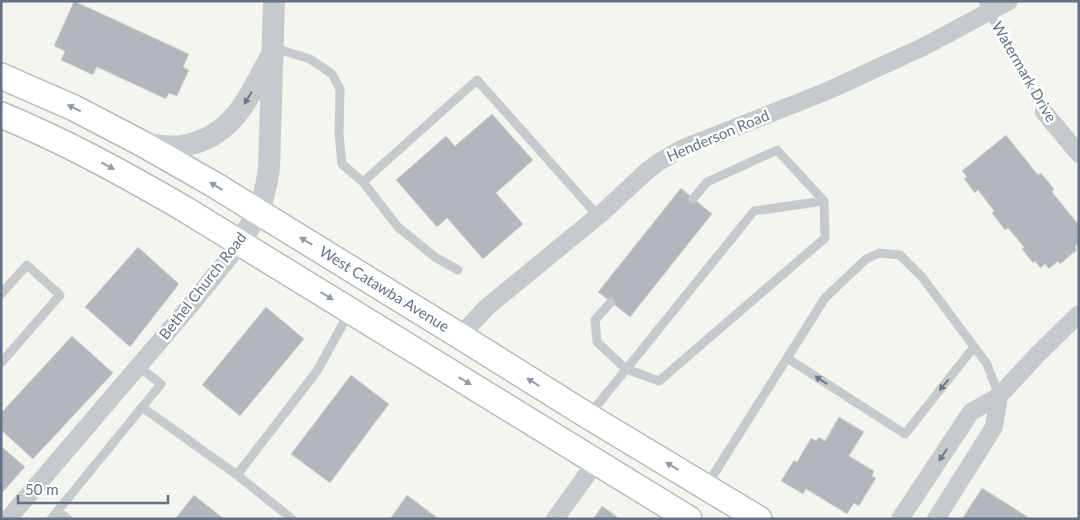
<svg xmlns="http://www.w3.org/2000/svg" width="1080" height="520" font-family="Lato,sans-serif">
<rect width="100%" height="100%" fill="#f5f5f0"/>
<path fill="#b1b7bd" stroke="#d6d6d3" d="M74,1l115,53 -6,13 6,3 -12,26 -8,-3 -3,6 -69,-32 -4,8 -32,-15 4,-9 -11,-5z
M492,114l41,46 -37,33 27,31 -40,35 -36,-41 -10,9 -41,-47 50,-44 9,10z
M1006,135l32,40 3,-2 13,16 -2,3 27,33v19l-4,3 2,3 -17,14 -2,-3 -9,8 -4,-5 -5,4 -5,-7 -2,2 -11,-14 2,-2 -16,-19 -3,2 -13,-17 2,-2 -16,-21 -3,3 -11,-14 3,-2 -5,-6z
M681,188l31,26 -82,103 -32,-25z
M138,247l41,37 -49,63 -45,-40z
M266,307l38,32 -64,77 -38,-31z
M72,336l41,37 -80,86 -32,-29v-17z
M351,375l38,29 -59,79 -39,-29z
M839,417l25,15 -15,24 25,15 -2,5 4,2 -17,28 -5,-3 -7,11 -41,-25 -3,5 -22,-13 13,-21 3,2 14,-24 5,3 3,-4 6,4z
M1,446l24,21 -24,27z
M982,488l46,29 -1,2h-65z
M194,495l30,24h-49z
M407,495l32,24h-49z
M602,506l18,13h-27z"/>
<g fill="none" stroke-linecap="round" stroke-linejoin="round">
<defs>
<g id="secondary">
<path id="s1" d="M1,76l73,32 69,36 70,40 247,152 128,80 171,103"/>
<path d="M1,115c64,26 123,59 182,93l506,311"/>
</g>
</defs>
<use href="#secondary" stroke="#b6bbc0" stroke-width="28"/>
<path stroke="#c7cacd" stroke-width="9" d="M983,1l61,111
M274,48l36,11 22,15 8,15 -1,45 3,30 21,18
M458,270l-23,-13 -37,-30 -35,-45 114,-102 121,136
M1,294l26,-29 33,30 -59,68
M611,302l-16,18 2,22 29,27 33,12 166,-143 -1,-37
M787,358l118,76 69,-87
M142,407l95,68
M590,414l164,-203 70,-10 -47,-51 -70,32 -14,17
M707,485l118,-187 41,-39 13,-6 21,2 22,22 65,87 12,32
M58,511l10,8
M51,519l110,-135 -23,-18
M292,519l-55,-44 80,-104 32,-58"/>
<path stroke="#c7cacd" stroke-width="18" d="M1044,112l35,42
M460,336l27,-29 117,-96 43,-40 12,-9 24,-14 142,-56 100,-46 84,-45
M8,519l181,-212 52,-64
M555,519l41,-57
M900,519l71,-107 28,-16 39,-42 41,-40
M936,519l58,-92 5,-31"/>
<path stroke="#c7cacd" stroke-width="22" d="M143,144c13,1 26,4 38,2 51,-7 67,-48 89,-88
M241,243c5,-11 12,-21 17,-32 6,-13 9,-28 11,-43l5,-167"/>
<use href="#secondary" stroke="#fff" stroke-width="25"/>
</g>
<defs><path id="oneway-solid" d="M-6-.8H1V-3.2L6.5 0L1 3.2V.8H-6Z" transform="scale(1.25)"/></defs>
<g fill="#6c7b8b">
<use href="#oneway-solid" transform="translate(248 98) rotate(121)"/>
<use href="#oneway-solid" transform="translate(821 380) rotate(-147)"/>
<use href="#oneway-solid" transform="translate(944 385) rotate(129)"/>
<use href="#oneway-solid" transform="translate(943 455) rotate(124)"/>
</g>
<g fill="#919ca9">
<use href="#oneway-solid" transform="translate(74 108) rotate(-154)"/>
<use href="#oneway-solid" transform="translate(108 166) rotate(28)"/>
<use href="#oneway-solid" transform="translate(216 186) rotate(-149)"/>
<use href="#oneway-solid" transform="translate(306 241) rotate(-149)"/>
<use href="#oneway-solid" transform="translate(327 296) rotate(32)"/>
<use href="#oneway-solid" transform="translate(465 381) rotate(31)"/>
<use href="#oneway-solid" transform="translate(533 382) rotate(-148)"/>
<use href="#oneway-solid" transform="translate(672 466) rotate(-149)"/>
</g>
<g text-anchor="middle" stroke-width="5" stroke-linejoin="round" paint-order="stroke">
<g font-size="15" fill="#627284" stroke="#fff">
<text transform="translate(1024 72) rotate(60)" y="5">Watermark Drive</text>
<text transform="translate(718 136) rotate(-23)" y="5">Henderson Road</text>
<text transform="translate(203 286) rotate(-52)" y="5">Bethel Church Road</text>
<text dy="5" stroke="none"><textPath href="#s1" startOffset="439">West Catawba Avenue</textPath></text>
</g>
</g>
<rect width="1080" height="520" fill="none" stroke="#627284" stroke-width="5"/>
<path d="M18 495v8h150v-8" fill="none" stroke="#627284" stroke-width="2.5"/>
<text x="25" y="495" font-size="15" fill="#627284" stroke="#ffffff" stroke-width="4" paint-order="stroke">50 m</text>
</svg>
